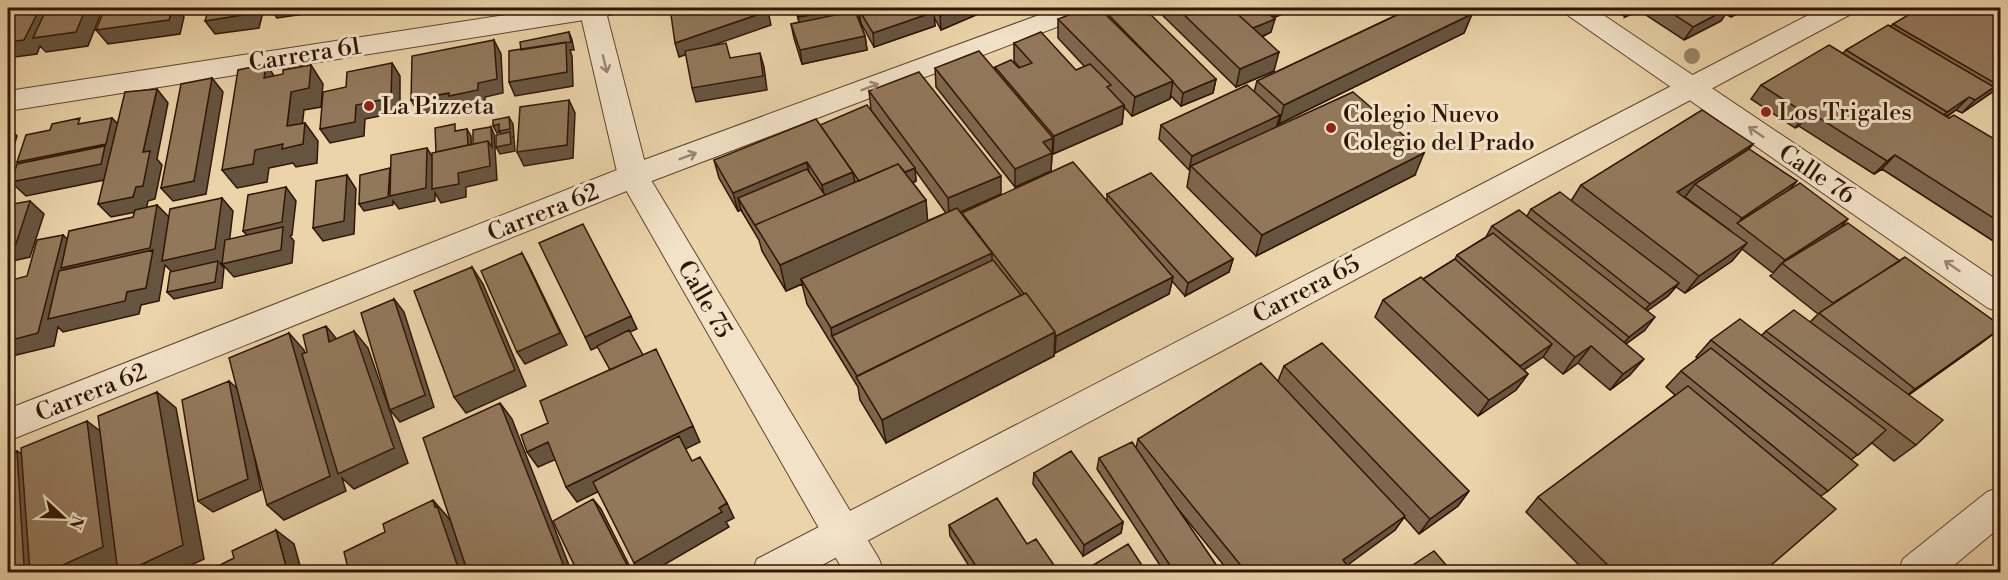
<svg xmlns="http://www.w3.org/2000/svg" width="2008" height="580" font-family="'Libre Bodoni',serif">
<rect width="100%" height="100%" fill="#ebd3aa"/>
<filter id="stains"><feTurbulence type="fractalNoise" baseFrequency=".00333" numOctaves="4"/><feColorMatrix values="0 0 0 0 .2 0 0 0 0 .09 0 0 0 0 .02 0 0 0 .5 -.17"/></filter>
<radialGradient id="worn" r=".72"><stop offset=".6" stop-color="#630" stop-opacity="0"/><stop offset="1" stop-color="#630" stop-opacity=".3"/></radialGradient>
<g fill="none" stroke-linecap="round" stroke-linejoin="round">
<defs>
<path id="minor" d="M551,8h65l-4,6 -9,3 -595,94v-20z
M1058,8h37l-4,6 -447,170 -636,257v-32l614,-241z
M1822,8h33l-4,6 -1042,558h-57l5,-13z
M2000,487v40l-54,45h-48l5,-13 84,-67z"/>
<path id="tertiary" d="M579,8h26l43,167 231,384 5,13h-40l-226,-396z
M1562,8h31l407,274v30l-12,-4 -422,-294z"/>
</defs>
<use href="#minor" stroke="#60452f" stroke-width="2"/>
<use href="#tertiary" stroke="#60452f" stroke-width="2"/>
<use href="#minor" fill="#f2e2c8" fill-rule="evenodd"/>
<use href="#tertiary" fill="#f2e2c8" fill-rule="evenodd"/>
</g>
<circle fill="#9e8566" cx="1692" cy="56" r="8"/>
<path fill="#7e674e" stroke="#311606" stroke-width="1.5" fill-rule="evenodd" d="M795,8h57l1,3 4,6 -2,-9h137l-51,22 -7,-13 1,9 -61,21 -13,-24 -1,-5h-2l7,18 2,14 -65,14 -8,-26 -3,-14 8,-2z
M1102,8l114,71 -3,14 -32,13 -10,-10 -1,3 -38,17 -8,-9 -2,17 -69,30 -1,-1 -1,18 -36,16 -79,-100 -1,-19 60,1v-2l24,1h1l-6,-7v-18l62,27 9,-3 -27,-29v-19l43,-9z
M1155,8h142l-24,10 -2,14 -9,5 12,34 -38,16z
M1411,8h53l8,6 -8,19 -185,91 -1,-2 -2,5 139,48 -159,81 -69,-69 3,-17h-1l-30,-31 2,-14 93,-33 3,-11z
M1613,8h32l-20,9z
M1650,8h98l-17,9 -6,-3 -4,7 -37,19 -38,-25z
M1893,24l108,62 -39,27 -6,-3 -9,7 54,26v10l-1,1h1v92l-119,-77 -8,5 -75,-48 -4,2 -44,-29 10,-14 82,-32 3,-3 45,-24z
M869,91l132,103 -41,18 2,2 145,-13v-7l126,65 -4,13 -44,24 -13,-15 -3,13 -114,59 -1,-1v4l-168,87 -26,-43 -2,-13 -51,-83 -5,-20 -16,7 -24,-40 -3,-11 -18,-30 -3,1 -19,-33 -5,-18 106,-35 74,16 -23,-31zM915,170l31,43 -19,8 -1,-21 -13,-17 3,-2z
M1753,144l-4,5 48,32 -9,10 51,38 61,32 101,67 -21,16 -71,51 7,50 -22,16 -22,-18 -21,17 -23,31 -7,5 -59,77h-175l-61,-61 12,-15 137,-102 -9,-8 15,-16 17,-13 -2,-1 15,-17 51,-5 4,-4 44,-9 8,-8 -48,-38 4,-4 -1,1 -31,-24 -10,12 -47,32 -9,-6 -8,9 -21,15 -2,19 -19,14 4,31 -20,15 -32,-27 -15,11 -20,-17 -19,13 4,4 -12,16 -38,26 -103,-99 8,-17 40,-21 32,-20 2,-4 29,-18 6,-11 35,-10 4,-7 40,-8 10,-16zM1684,197h1l46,34z
M1284,366l185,125 -11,15 -39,28 -15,-17 -9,13 -48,35 6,8h-123l-56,-69 45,65 -1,4h-53l-68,-104 2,-11 37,-10 2,-9 140,-58z
M1034,473l89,49 -2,11 -38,23 -50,-72z
M949,525l78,19 31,27v2h-93l6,-4 -21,-33z"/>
<path fill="#665440" stroke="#311606" stroke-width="1.5" d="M40,8h63l-15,38 -42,6 -6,-6 -3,8 -29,4v-16z
M173,8h4l7,9 -4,17 -72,10 -12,-14z
M251,8h13l-5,20 -44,6 -10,-13z
M270,8h56l-1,3 -48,7z
M852,8l2,14 -53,9 -3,-14z
M856,8h66l-63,2 1,8h-2z
M960,8h32l-51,22 -1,-14z
M1265,8h32l-35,14z
M1631,8h14l-20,9z
M1729,8h1l-9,13 -37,19 9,-13z
M1737,8h11l-17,9z
M768,11l3,14 -92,32 -4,-14z
M934,12l1,14 -61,21 -1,-14z
M1472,14l-8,19 -185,91 5,-19z
M1275,19l-4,13 -23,11 3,-14z
M569,32l3,8 2,10h-4l2,6 1,30 -58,10 -6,-14z
M865,36l2,14 -65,14 -2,-14z
M494,40l7,14 2,39 -18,4v7l-29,6 -1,-3 -36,7 -8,-14 38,-7 29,-10z
M1279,52l-5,19 -38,16 4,-18z
M760,53l4,14 3,23 -71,12 -4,-14z
M392,63l8,13v36l-35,7 -1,17 -34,7 -10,-14 36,-24z
M266,64l13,19 -15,-5z
M311,65l12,19 -2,23 -17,3 -4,35 -13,-19 4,-34z
M212,78l11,14 -17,102 -33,7 -12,-13z
M1216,79l-3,14 -32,13 2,-13z
M1173,81l-3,18 -38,17 3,-19z
M2001,81v5l-39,27 13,-13 18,-12z
M157,89l11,14 -11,56 5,6 -7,34 -7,2 -2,9 -35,7 -13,-13 45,-52z
M1969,97l-13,13 -22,15 13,-13z
M569,100l6,13 -2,45 -49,8 -7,-14z
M1124,105l-2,19 -69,30 1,-18z
M1810,112l-11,14 -4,2 11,-14z
M1280,115l-4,14 -85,37 -2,4 3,-14z
M509,117l4,7 1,13h-1l1,2 1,12 -15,3 -4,-7 7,-8 -3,-7 -3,1 -4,-7z
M112,118l13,13 -11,47 -88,18 -15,-14 20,-7 -14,-13z
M305,123l13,18 -1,22 -21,4 -3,-4 -24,5 -2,14 -30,6 -15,-18 33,-20z
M491,127l3,7 3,46 -31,7v10l-25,6 -6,-10v8l-36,8 -6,-8v4l-29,6 -5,-7 31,-36 4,7 33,-27 8,13 23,12 30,-32z
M10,128l7,8 -7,23h-2v-23z
M467,129l4,7 1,24 -32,6z
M1053,138l-2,33 -36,16v-18l28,-27z
M1753,144l-15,18 -43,22 -10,13 -21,13 13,-18z
M1424,153l-9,22 -159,81 6,-21z
M1895,155l-13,14 -8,5 13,-13z
M807,162l4,19 -73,17 3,12 -3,1 -5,-18z
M915,168l1,13 -49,22 -2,-13z
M853,172l3,18 -31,13 -3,-18z
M347,175l9,14 -2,45 -31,7 -10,-13z
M1001,176v18l-52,23 -1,-19z
M1797,181l-12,14 -47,28 4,-5z
M286,187l10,14 -4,34 -2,1 4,5 -2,22 -58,14 -12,-13 33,-20 -12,-13z
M222,198l11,13 -6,51 -7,1 4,5 -2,20 -48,11 -7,-7 7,-18 -9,-9 -6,36 -18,4 -2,9 -76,18 -5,-5 -4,19 -46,11v-16l55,-106 14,13 80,-43 13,13z
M926,200l2,26 -127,53 1,5 -16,7 -6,-26z
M30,201l14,13 -14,43 -22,5v-16z
M1848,219l-12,14 -54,30 -9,10 12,-13z
M1747,243l-15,18 -47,32 14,-17z
M522,253l7,13 38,79 -42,19 -8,-12z
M992,253v25l-160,58 -1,-8z
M1233,259l-4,13 -44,24 3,-13z
M472,267l11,17 43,102 -60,27 -12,-16z
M1173,277l-4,17 -114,59 1,-17z
M1679,283l-11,13 -28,20 10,-12z
M394,299l10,13 30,95 -34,15 -10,-12z
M631,316l6,13 -46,21 -6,-13z
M1655,317l-10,13 -26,19 10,-12z
M326,326l14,17 -11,-1z
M2001,328l-21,16 -86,61 21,-16z
M354,331l14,17 40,115 -54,26 -12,-11 4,13 -62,29 -17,-15 22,-172 15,17 37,123z
M1055,332l-1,24 -168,87 -4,-23z
M1552,344l-9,13 -36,24 8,-12z
M1591,346l-13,17 -15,11 12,-17z
M1644,359l-14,16 -20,15 13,-16z
M1528,374l-12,16 -38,26 11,-16z
M229,381l13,12 19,97 -48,22 -15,-11z
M157,392l19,16 28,151 -30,14h-51z
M500,403l12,16 60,154h-25z
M87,421l21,16 17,124 -25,12h-55z
M693,426l7,16 -123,60 -11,-15z
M548,442l11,16 -21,9 -11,-15z
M17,451l17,11 8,111h-34z
M1469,491l-11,15 -39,28 11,-15z
M593,499l8,10 32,64h-6z
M433,500l13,15 5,6 17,52h-8z
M727,503l7,15 -8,4 3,5 -79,46h-10l-6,-10z
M1405,516l-10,14 -58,43 6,-13z
M1123,522l-2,11 -38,23 1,-11z
M276,530l18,14 8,29h-14z"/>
<path fill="#92785b" stroke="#311606" stroke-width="1.5" d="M8,8h32l-16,32 -16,2z
M47,8h39l-10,24 -43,6z
M105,8h68l-4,12 -73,10z
M209,8h42l-2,6 -44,7z
M670,8h97l1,3 -93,32z
M796,8h56l-54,9z
M869,8h61l4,4 -61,21 -14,-23z
M936,8h24l-20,8z
M1087,8h12l74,73 -38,16 -77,-78z
M1102,8h42l72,71 -33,14 -10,-11v-1z
M1177,8h54l48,44 -39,17z
M1231,8h31l13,11 -22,9z
M1412,8h52l8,6 -188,91 -27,-24z
M1664,8h65l-36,19z
M1920,8h81v73l-5,3 -103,-60z
M855,11l10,25 -65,14 -9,-26z
M1888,25l106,62 -19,13 -6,-3 -22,15 -101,-62z
M569,32l2,10 -50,8 -1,-8z
M1041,32l35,38 14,-6 21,21 -4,2 17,18 -70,31 -59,-69 16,-7 8,8 13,-5 -18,-20z
M494,40l3,39 -19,4v7l-29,6v-3l-38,7 1,-44z
M566,42l1,30 -58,10v-31z
M726,43l4,15 30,-5 3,23 -71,12 -7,-37z
M1829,45l120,73 5,-3 47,28v9l-3,1 3,1v69l-106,-68 -8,6 -77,-49 -4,2 -45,-29z
M979,51l74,87 -10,4 9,11 -37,16 -80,-101z
M392,63l-1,35 -35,7 -1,17 -35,7 3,-37 23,-5 1,-15z
M266,64l-2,14 19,-4v-4l28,-5 -2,23 -18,4 -4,34 18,-3 -2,21 -21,5 1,-5 -28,6 -2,14 -31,6 16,-100z
M919,72l82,104 -53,22 -79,-107z
M212,78l-18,103 -33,7 20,-104z
M1247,85l33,30 -88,41 -31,-31z
M157,89l-14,63 7,-1 -7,35 -7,1 -3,10 -35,7 27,-112z
M1353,92l71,61 -162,82 -71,-69z
M569,100l-2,45 -50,7 3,-45z
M867,105l48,63 -10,4 -7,-8 -39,17 -39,-56z
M1702,110l51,34 -76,48 70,51 -48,33 -118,-91z
M509,117l1,12 -11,2v-7l-6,2v-6z
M80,118l-2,6 34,-6 -6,26 -89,18 9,-27 24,-5 2,-6z
M816,119l37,53 -31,13 -15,-23 -74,31 -19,-33z
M455,124v7l12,-2 1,16 -32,7 -1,-24z
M491,127l1,20 -4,-6 -15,3v-14z
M510,132l1,12 -15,3v-12z
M488,141l2,25 -32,7 1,11 -27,5v-36z
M105,146l-4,18 -90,18 6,-18z
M427,148l-1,40 -36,8 1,-41z
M1749,149l48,32 -55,37 -47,-34z
M1073,162l100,115 -117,59 -1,-1v-3l-29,-39 -2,1 -62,-81z
M898,164l28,36 -146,65 -25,-40z
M390,168l-2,29 -29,7 1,-29z
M807,169l18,26 -70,30 1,2 -18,-29z
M1151,173l82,86 -45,24 -81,-89z
M347,175l-3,46 -31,7 3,-47z
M1800,183l48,36 -63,41 -48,-37z
M286,187l-4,35 -39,9 5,-36z
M1560,192l119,91 -29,21 -119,-95z
M222,198l-7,51 -53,12 8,-52z
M30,201l-14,43 -8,2v-41z
M157,205l-7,43 -89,20 8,-37 64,-14 2,-7z
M957,208l35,45 -161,75 -30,-49z
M1519,210l136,107 -26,20 -137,-111z
M1848,223l52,38 -67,42 -51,-40z
M583,224l48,92 -46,21 -46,-94z
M283,227l-2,23 -59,14 3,-24z
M1493,233l151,126 -21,15 -32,-28 -16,11 -118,-102z
M63,235l-25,98 -30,8v-60l19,-5 10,-36z
M153,250l-7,38 -19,4 -2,9 -77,18 11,-48z
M522,253l38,80 -43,19 -36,-81z
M1905,257l96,69v2l-86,61 -96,-76z
M1455,259l97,85 -32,22 -97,-87z
M993,260l28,35 -164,81 -25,-40z
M218,261l-3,21 -48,10 3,-20z
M472,267l43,103 -61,27 -40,-106z
M1421,277l107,97 -39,26 -106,-100z
M1026,293l29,39 -173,88 -26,-43z
M394,299l31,96 -35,15 -29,-97z
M1794,310l149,110 -27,25 -150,-114z
M1740,319l146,111 -28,25 -147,-115z
M326,326l3,16 25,-11 40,117 -56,26 -36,-120 5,-2 -4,-17z
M629,330l14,25 -33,15 -13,-24z
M289,333l41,143 -63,29 -38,-147z
M1322,343l147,148 -39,28 -146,-153z
M1711,348l147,117 -30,26 -147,-120z
M656,349l37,77 -127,61 -18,-45 -21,10 -6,-17 27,-12 -8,-22z
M1261,363l144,153 -62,44 10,13h-106l-109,-134z
M229,381l19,98 -50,22 -16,-101z
M1688,386l148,123 -74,64h-146l-78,-76z
M157,392l26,153 -60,28h-5l-20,-157z
M500,403l63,161 -16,9h-79l-45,-135z
M87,421l16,126 -58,26h-15l-9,-125z
M679,436l13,25 8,-4 27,46 -8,5 3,4 -88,51 -41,-81z
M1132,442l87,127 -6,4h-38l-76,-115z
M17,451l7,114 -16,7v-117z
M1071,451l52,71 -39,23 -50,-72z
M997,498l30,46 9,-5 22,32 -2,2h-91l11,-7 -27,-41z
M593,499l37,72 -3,2h-49l-25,-52z
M433,500l2,7 2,-1 23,67h-111l-5,-21 41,-20 -2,-8z
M276,530l12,43h-84l30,-15 -2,-7z
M1128,544l19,29h-67z
M1434,551l19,22h-52z"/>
<defs><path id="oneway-shaft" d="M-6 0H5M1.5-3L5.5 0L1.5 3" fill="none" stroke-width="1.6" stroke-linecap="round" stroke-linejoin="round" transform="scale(1.5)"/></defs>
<g stroke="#9b8671">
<use href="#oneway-shaft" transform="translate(605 64) rotate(76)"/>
<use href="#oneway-shaft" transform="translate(870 87) rotate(-21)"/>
<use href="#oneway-shaft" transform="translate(1756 132) rotate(-146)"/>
<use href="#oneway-shaft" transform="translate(688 156) rotate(-21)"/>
<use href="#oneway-shaft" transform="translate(1952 266) rotate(-146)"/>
</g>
<g fill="#8f2418" stroke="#f2e2c8" stroke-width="2">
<circle cx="369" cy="106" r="6"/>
<circle cx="1766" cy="112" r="6"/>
<circle cx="1331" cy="128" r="6"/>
</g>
<g text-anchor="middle" stroke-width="6" stroke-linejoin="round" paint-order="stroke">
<g font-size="24" fill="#311606" stroke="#f2e2c8">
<text transform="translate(305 54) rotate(-9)" y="8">Carrera 61</text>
<text transform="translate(1817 174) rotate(34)" y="8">Calle 76</text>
<text transform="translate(543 212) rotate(-22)" y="8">Carrera 62</text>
<text transform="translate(1306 289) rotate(-28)" y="8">Carrera 65</text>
<text transform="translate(705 299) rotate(60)" y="8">Calle 75</text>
<text transform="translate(91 392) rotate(-22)" y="8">Carrera 62</text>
</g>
<g font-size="24" fill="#311606" stroke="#f2e2c8" text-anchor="start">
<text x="381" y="114">La Pizzeta</text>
<text x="1778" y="120">Los Trigales</text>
<text x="1343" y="122">Colegio Nuevo<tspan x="1343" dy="28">Colegio del Prado</tspan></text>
</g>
</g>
<rect width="2008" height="580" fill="none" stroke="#ebd3aa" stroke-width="30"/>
<rect x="9" y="9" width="1990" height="562" fill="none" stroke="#311606" stroke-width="3"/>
<rect x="15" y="15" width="1978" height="550" fill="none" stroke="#311606" stroke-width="1.5"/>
<g transform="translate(63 517) rotate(112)" stroke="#f2e2c8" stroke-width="4.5" paint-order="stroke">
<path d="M0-4.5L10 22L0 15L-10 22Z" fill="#311606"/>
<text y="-9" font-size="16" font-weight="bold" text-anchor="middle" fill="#311606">N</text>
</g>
<rect width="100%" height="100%" filter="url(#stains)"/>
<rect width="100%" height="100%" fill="url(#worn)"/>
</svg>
